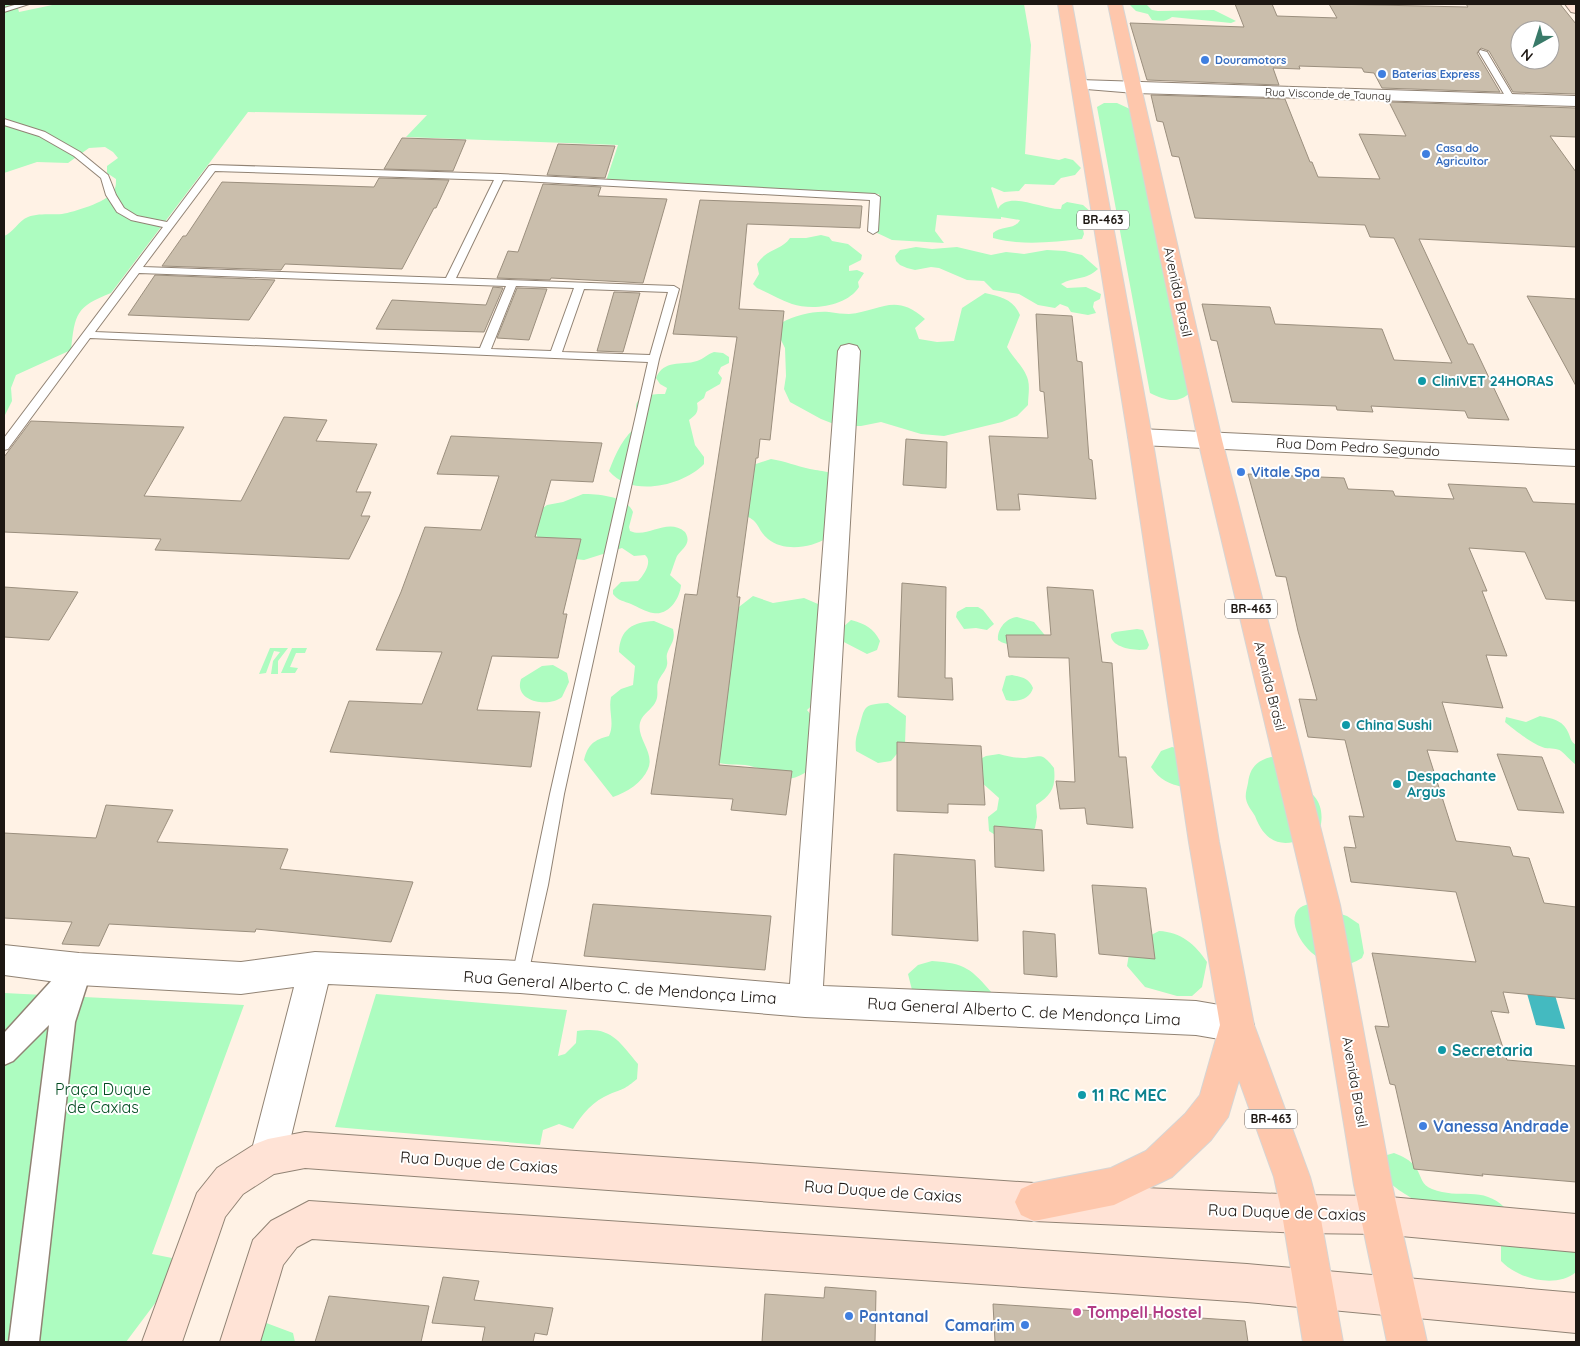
<svg xmlns="http://www.w3.org/2000/svg" width="1580" height="1346" font-family="Quicksand,sans-serif">
<rect width="100%" height="100%" fill="#fff2e5"/>
<path fill="#adfcc0" d="M4,4h14l-1,1 2,7 38,-8h967l7,41 -6,109 34,6 6,-2 8,2 8,8 -6,7 -14,3 -7,7 -29,-1 -6,7 -15,1 -12,-5 -1,1 7,21c10,-19 45,1 63,0l1,-4 5,-3 16,3 9,8 -1,4 -8,12 1,5 -2,5c-29,3 -60,7 -89,-1v-5c8,-7 22,-3 27,-13l-19,-3v2l-64,-4 -2,16 9,12 -52,-3 -19,-9 6,-37 -274,-10 13,-39 -212,-8 21,-22 -179,-3 -137,181c-35,14 -36,20 -40,57l-55,25 -5,13 1,13 -8,16v-181c9,-3 14,-15 24,-19 10,-4 24,-2 34,-3 12,-2 44,-12 50,-21 4,-5 4,-8 4,-14l-9,-6v-7l11,-8 -5,-6 -8,-5 -16,1 -21,15 -31,-1 -33,11z
M1129,4h17l6,6 6,1 56,-1 22,11 -5,2 -59,-6c-6,5 -12,4 -20,3l-4,-6 -12,-3z
M1104,103h13l13,6 61,283c-14,13 -26,8 -41,1l-53,-286z
M821,235l8,2 3,4 16,3 14,11 -1,5 -12,6v5l8,-1 7,3 -6,9 1,5c-12,19 -46,24 -67,17 -12,-4 -24,-11 -35,-16l-4,-4 6,-10 -2,-10c10,-16 24,-13 33,-26h16z
M916,247l16,2 25,-2 34,8 15,-3 18,2 23,-4 18,1 17,4 16,14c-13,12 -23,7 -37,15l6,4 19,-1 15,7 -1,5 -6,3 -1,5 3,6 -8,2 -17,-3 -3,-5 -8,-3 -5,4 -17,-3 -19,-11 -26,-4 -9,-9 -17,-1 -28,-12 -8,-1 -16,3 -8,-2 -7,-3 -4,-4 -1,-5 5,-6z
M985,293c16,4 28,6 35,22l-13,32c6,11 18,21 21,33 2,8 0,17 0,25l-11,11 -15,6 -58,14 -23,-2 -40,-12 -20,4h-22l-18,-7 -31,-17 -6,-13 2,-13 -1,-28 -6,-12 2,-13c16,-8 30,-12 48,-11 7,1 14,2 20,2 32,-3 46,-22 76,5l-10,9 4,11 18,3 17,-1 8,-33z
M714,352l9,1 6,4v6l-8,4 -3,6 4,5 -2,6 -14,8 -2,6 -7,5c2,9 -1,12 -8,17l6,25 9,12v7c-21,22 -73,34 -95,7 7,-18 14,-35 30,-46 1,-7 -3,-9 -3,-16 -1,-15 18,-15 29,-15l2,-6 -7,-4 -4,-6c8,-19 25,-12 41,-17 7,-2 10,-7 17,-9z
M771,459c14,2 25,7 39,10 8,2 12,1 20,4l-3,65c-16,10 -43,14 -59,1 -12,-10 -7,-18 -25,-24l7,-49z
M583,494c14,0 44,2 50,18l-4,15 1,4c18,8 37,-14 55,1 7,11 -2,16 -8,24 -1,2 -6,17 -7,19l11,10c-1,13 -12,31 -28,28 -7,-1 -15,-6 -22,-9 -7,-3 -13,-3 -18,-10v-4l8,-8 17,-1c6,-6 15,-20 7,-26l-11,1 -12,-8 -38,12 -18,-2 -28,-20 -5,-11 6,-16 8,-6 16,-3z
M753,596l20,7 31,-5 21,9 -3,89 -15,14 14,17 2,30c-11,11 -26,26 -44,21 -9,-2 -16,-9 -25,-11 -12,-4 -23,-1 -35,-4l16,-153z
M966,607h12l5,3 11,14 -7,6 -11,-2 -12,1 -8,-12 1,-5z
M1017,617l17,5 14,17c-15,2 -37,11 -50,1 -1,-11 8,-22 19,-23z
M851,620c15,4 22,8 29,21l-3,9 -10,4 -27,-14 2,-12z
M654,621l19,8c3,12 -3,15 -6,25 -1,4 1,8 0,11 -1,6 -7,11 -9,17 -2,6 1,12 -2,19 -3,7 -10,11 -14,17 -10,17 14,33 6,51 -6,14 -21,23 -35,28l-29,-37c4,-16 10,-20 25,-24 6,-13 -1,-25 2,-39l10,-8 12,-4 2,-19 -16,-14c1,-23 14,-30 35,-31z
M1137,629l6,1 6,15 -2,4c-9,3 -38,-1 -36,-15l4,-2z
M270,648h18l-10,13v13h-7l2,-13 7,-9 -6,-1 -8,22 -7,1z
M292,648h15l-2,5h-9l-6,14 8,1 -3,5h-14z
M553,665l14,8 2,9 -7,15c-13,11 -49,5 -41,-18l21,-13z
M1012,675c9,2 17,3 21,13 -3,11 -16,15 -27,12l-4,-10 4,-14z
M888,703l18,13 -1,28 -14,17 -13,2 -22,-12c-1,-10 0,-14 3,-23 6,-21 3,-24 29,-25z
M1540,716c11,2 23,4 28,16 3,6 2,9 8,13v20c-5,-4 -10,-10 -15,-14 -4,-3 -10,-2 -16,-3 -11,-3 -31,-18 -40,-26l1,-5 20,5z
M1172,747l13,3 -2,37c-14,-3 -23,-7 -32,-20l10,-16z
M999,754c8,2 16,4 24,4 18,-1 18,-7 31,10 2,19 -2,27 -18,37l1,12 -2,11 -10,9 -25,1 -11,-7 -1,-14 9,-7 2,-12 -19,-17 -4,-20 10,-5z
M1271,757l7,1 36,38c8,9 9,21 6,33 -27,19 -52,22 -65,-13 -3,-5 -8,-11 -9,-17 -1,-5 1,-11 2,-16 2,-15 8,-22 23,-26z
M1310,904l37,12 12,8 5,29 -2,5c-45,30 -93,-49 -52,-54z
M1159,931c22,1 36,13 48,31l-5,25 -10,9h-15l-32,-9 -18,-21 2,-12 18,-17z
M932,961c34,2 39,8 61,33l-1,27 -30,4 -15,-2 -34,-29 -5,-20 10,-9z
M4,993l240,12 -92,249 20,4 -4,28 -42,56h-122z
M376,994l191,16 -9,46 7,-2 11,-11 1,-12c34,-5 41,9 61,33l-1,15c-12,10 -14,10 -27,15 -17,7 -28,20 -37,35l-14,-5 -16,6 -3,15 -205,-18z
M1394,1153c8,3 17,7 22,15 6,9 5,17 16,21 27,11 51,-4 73,19l-85,-4c-14,-11 -29,-15 -38,-33l5,-16z
M1573,1221l3,1v50c-20,17 -58,7 -75,-11v-20z
M261,1321l32,12 2,9h-68l13,-14z"/>
<path fill="#44bac0" d="M1522,976l28,2 15,51 -29,-4z"/>
<path fill="#cabeac" stroke="#9b8f7e" fill-rule="evenodd" d="M1235,4h37l5,12 60,2 -8,-14 139,3 -2,-3h94l16,20v70l-63,-2 -24,-41 -8,-3 -4,5 23,39 -118,-4 -8,-15 -10,-1 -2,-4 -63,-2 1,3 -27,-1 6,17 -132,-5 -17,-57 114,4zM1520,30h30v30h-30z
M1151,95l134,4 25,63h2l6,15 62,2 -21,-45 47,2 -17,-34 187,6v29l-26,-1 26,36v75l-157,-8 49,105h5l36,76 -41,-2 -3,-7 -94,-5 2,6 -36,-2 -1,-4 -104,-4 -15,-61 -6,-1 -9,-36 68,3 5,17 107,5 12,31 58,3 -58,-125 -24,-1 -5,-12 -170,-7 -16,-61 -7,-1 -9,-34 -6,-1z
M402,138l64,2 -13,31 -69,-2z
M558,144l57,2 -10,32 -58,-3z
M379,178l70,2 -13,28h-2l-32,61 -117,-5 -4,6 -119,-4 21,-30h3l36,-54 152,5z
M543,184l58,3 -3,9 69,3 -24,84 -92,-5 -1,2 -53,-2 11,-27 10,1z
M700,200l162,6 -2,22 -113,-4 -8,85 45,2 -14,129 -10,-1 -2,19h-2l-19,139h3l-21,168 73,6 -6,44 -55,-5 2,-11 -82,-5 34,-200 12,1 40,-258 -64,-3z
M155,275l120,5 -26,40 -121,-5z
M493,287l10,1 -19,44 -108,-3 16,-29 94,5z
M517,288l30,1 -18,51 -32,-2z
M614,292l26,1 -17,59 -26,-1z
M1527,296l49,3v87z
M1036,314l36,2 5,45 5,1 7,97 3,1 4,39 -78,-5 2,16h-23l-8,-74 59,2 -4,-46 -4,-1z
M284,417l43,3 -11,21 61,3 -21,48h15l-10,24h9l-21,43 -194,-9 6,-11 -157,-7v-75l27,-36 153,6 -40,69 97,5z
M451,436l151,7 -9,39 -42,-2 -16,57 46,2 -18,75h4l-9,44 -66,-2 -15,54 63,2 -9,55 -201,-15 19,-51 73,3 20,-52 -66,-2 25,-58 24,-65 56,3 18,-54 -62,-2z
M906,439l41,3 -1,46 -43,-3z
M1248,474l96,4 4,11 45,2 2,5 59,3 -6,-15 78,4 7,14 43,2v97l-30,-2 -21,-47 -56,-4 18,43h-5l25,65 -21,-1 17,53 -61,-6 16,50 -31,-2 29,91 54,6 3,9 16,2 15,45 32,4v92l-73,-7 6,21 -18,-2 16,49 69,6v116l-94,-8 1,2 -69,-7 -19,-84 -5,-1 -15,-58 14,1 -17,-74 104,9 -20,-70 -105,-10 -7,-35 12,1 -7,-32 15,1 -19,-77 -37,-3 -9,-38 18,1 -19,-69 -12,-54 -10,-1z
M902,583l44,4 -1,91h7l1,22 -55,-3z
M4,587l74,5 -29,48 -45,-3z
M1047,587l46,3 9,72 10,1 7,94h7l7,71 -46,-4 -2,-16 -25,1 -4,-28 19,1 -6,-124 -60,-1 -3,-22h45z
M897,742l84,4 4,59 -37,-1v9l-51,-2z
M1497,754l45,3 22,56 -46,-3z
M106,805l67,5 -16,32 131,7 -8,20 133,13 -22,60 -135,-13 -1,3 -146,-8 -10,22 -37,-2 10,-22 -68,-4v-85l92,5z
M994,826l48,4 2,41 -49,-4z
M894,854l81,6 3,81 -86,-6z
M1092,885l54,3 9,71 -56,-5z
M593,904l178,12 -6,54 -181,-14z
M1023,931l32,3 2,43 -33,-3z
M443,1277l36,4 -5,19 79,8 -6,27 -12,-2 -2,9h-51l3,-15 -53,-4z
M825,1287l51,4 -1,51h-113l3,-48 59,4z
M329,1296l100,10 -8,36h-106z
M993,1304l252,17 3,21h-253z"/>
<g fill="none" stroke-linecap="round" stroke-linejoin="round">
<defs>
<path id="service" d="M18,4h11l-25,8v-4z
M1480,50l7,2 28,47 -1,2 -7,-2 -28,-47z
M4,119l41,13 35,20 28,23 8,20 8,13 13,8 30,6 42,-56 3,-1 288,9 375,20 5,3 -2,34 -5,3 -5,-3 2,-31 -367,-20 -47,98 218,8 5,3 -20,70 -95,435 -16,91 -22,98 -6,2 -6,-2 -2,-6 38,-183 98,-432 -558,-24 -82,111 -4,1v-12l159,-211 -32,-7 -14,-8 -11,-17 -5,-17 -27,-22 -35,-20 -35,-11zM215,171l279,9 -48,98 -303,-11zM139,273l367,13 -26,62 -385,-16zM516,286l58,2 -23,63 -60,-2zM584,289l84,3 -18,63 -88,-3z"/>
<path id="pedestrian" d="M79,957l9,3 4,9 -17,53 -36,320h-30l40,-317 -36,36 -9,4v-32l60,-66 4,-1 2,-6z"/>
<path id="minor" d="M1080,80l496,16v10l-441,-13 -61,-5 -2,-3 2,-3z
M849,344l8,2 3,5 -37,635 373,15 41,7 12,5 5,12 -5,12 -12,5 -41,-7 -391,-18 -285,-24 -192,-9 -42,173 -5,13 -13,5 -13,-5 -5,-13 44,-170 -53,7 -162,-9 -75,-10v-30l75,8 162,9 74,-10 205,9 270,23 48,-633 3,-5z
M1140,429l436,21v16l-436,-21 -8,-3 -4,-5 4,-5z"/>
<path id="secondary" d="M1565,4h11v9l-5,-1z
M305,1132l729,51 267,12 78,1 197,18v38l-197,-18 -78,-1 -267,-12 -729,-53 -31,6 -31,20 -18,23 -43,125h-40l55,-149 20,-25 38,-24 13,-5z
M309,1201l938,63 329,29v40l-329,-31 -935,-63 -15,8 -14,18 -23,77h-40l33,-102 18,-19z"/>
<path id="primary" d="M1058,4h14l80,433 67,405 35,183 56,152 10,37 23,128h-40l-21,-128 -8,-37 -35,-97 -11,37 -17,23 -39,37 -58,28 -80,16 -13,-6 -6,-13 6,-13 13,-6 77,-15 35,-17 39,-37 15,-19 20,-70 -31,-183 -61,-405z
M1108,4h14l100,436 118,465 52,280 35,157h-40l-33,-157 -46,-280 -110,-465z"/>
</defs>
<use href="#service" stroke="#918374" stroke-width="2"/>
<use href="#pedestrian" stroke="#918374" stroke-width="3"/>
<use href="#minor" stroke="#918374" stroke-width="2"/>
<use href="#secondary" stroke="#918374" stroke-width="2"/>
<use href="#primary" stroke="#d6d5d4" stroke-width="2"/>
<use href="#service" fill="#fff" fill-rule="evenodd"/>
<use href="#pedestrian" fill="#fff" fill-rule="evenodd"/>
<use href="#minor" fill="#fff" fill-rule="evenodd"/>
<use href="#secondary" fill="#ffe3d6" fill-rule="evenodd"/>
<use href="#primary" fill="#fec7ac" fill-rule="evenodd"/>
</g>
<g fill="#3f7fe0" stroke="#fff" stroke-width="2">
<circle cx="1205" cy="60" r="5"/>
<circle cx="1382" cy="74" r="5"/>
<circle cx="1426" cy="154" r="5"/>
<circle cx="1241" cy="472" r="5"/>
<circle cx="1423" cy="1126" r="5"/>
<circle cx="849" cy="1316" r="5"/>
<circle cx="1025" cy="1325" r="5"/>
</g>
<g fill="#0f9aa8" stroke="#fff" stroke-width="2">
<circle cx="1422" cy="381" r="5"/>
<circle cx="1346" cy="725" r="5"/>
<circle cx="1397" cy="784" r="5"/>
<circle cx="1442" cy="1050" r="5"/>
<circle cx="1082" cy="1095" r="5"/>
</g>
<circle fill="#d1479c" stroke="#fff" stroke-width="2" cx="1077" cy="1312" r="5"/>
<g text-anchor="middle" stroke-width="4" stroke-linejoin="round" paint-order="stroke">
<g font-size="11" font-weight="bold" fill="#366cbe" stroke="#fff" text-anchor="start">
<text x="1215" y="64">Douramotors</text>
<text x="1392" y="78">Baterias Express</text>
<text x="1436" y="152">Casa do<tspan x="1436" dy="13">Agricultor</tspan></text>
</g>
<g font-size="11" fill="#1d1712" stroke="#fff">
<text transform="translate(1328 94) rotate(2)" y="4">Rua Visconde de Taunay</text>
</g>
<g fill="#fff" stroke="#615d59" stroke-width="1">
<rect x="1077" y="210.5" width="52" height="19" rx="4"/>
<rect x="1225" y="599.5" width="52" height="19" rx="4"/>
<rect x="1245" y="1109.5" width="52" height="19" rx="4"/>
</g>
<g font-size="12" font-weight="bold" fill="#1d1712">
<text x="1103" y="224">BR-463</text>
<text x="1251" y="613">BR-463</text>
<text x="1271" y="1123">BR-463</text>
</g>
<g font-size="14" fill="#1d1712" stroke="#fff">
<text transform="translate(1178 292) rotate(78)" y="5">Avenida Brasil</text>
<text transform="translate(1358 447) rotate(3)" y="5">Rua Dom Pedro Segundo</text>
<text transform="translate(1270 686) rotate(76)" y="5">Avenida Brasil</text>
<text transform="translate(1355 1082) rotate(80)" y="5">Avenida Brasil</text>
</g>
<g font-size="14" font-weight="bold" fill="#0d838f" stroke="#fff" text-anchor="start">
<text x="1432" y="386">CliniVET 24HORAS</text>
<text x="1356" y="730">China Sushi</text>
<text x="1407" y="781">Despachante<tspan x="1407" dy="16">Argus</tspan></text>
</g>
<g font-size="14" font-weight="bold" fill="#366cbe" stroke="#fff" text-anchor="start">
<text x="1251" y="477">Vitale Spa</text>
</g>
<g font-size="16" fill="#1d1712" stroke="#fff">
<text transform="translate(620 987) rotate(4)" y="6">Rua General Alberto C. de Mendonça Lima</text>
<text transform="translate(1024 1011) rotate(3)" y="6">Rua General Alberto C. de Mendonça Lima</text>
<text transform="translate(479 1162) rotate(4)" y="6">Rua Duque de Caxias</text>
<text transform="translate(883 1191) rotate(4)" y="6">Rua Duque de Caxias</text>
<text transform="translate(1287 1212) rotate(2)" y="6">Rua Duque de Caxias</text>
</g>
<g font-size="16" font-weight="bold" fill="#0d838f" stroke="#fff" text-anchor="start">
<text x="1452" y="1056">Secretaria</text>
<text x="1092" y="1101">11 RC MEC</text>
</g>
<g font-size="16" fill="#024b21" stroke="#fff">
<text x="103" y="1095">Praça Duque<tspan x="103" dy="18">de Caxias</tspan></text>
</g>
<g font-size="16" font-weight="bold" fill="#366cbe" stroke="#fff" text-anchor="start">
<text x="1433" y="1132">Vanessa Andrade</text>
<text x="859" y="1322">Pantanal</text>
<text x="1015" y="1331" text-anchor="end">Camarim</text>
</g>
<g font-size="16" font-weight="bold" fill="#b23c85" stroke="#fff" text-anchor="start">
<text x="1087" y="1318">Tompell Hostel</text>
</g>
</g>
<rect width="1580" height="1346" fill="none" stroke="#1d1712" stroke-width="10"/>
<g transform="translate(1535 45) rotate(219)"><circle r="24" fill="#ffffff" stroke="#a5a2a0"/>
<path d="M0-4L9 19L0 12L-9 19Z" fill="#397a69"/>
<text y="-8" font-size="14" font-weight="bold" text-anchor="middle" fill="#1d1712">N</text>
</g>
</svg>
